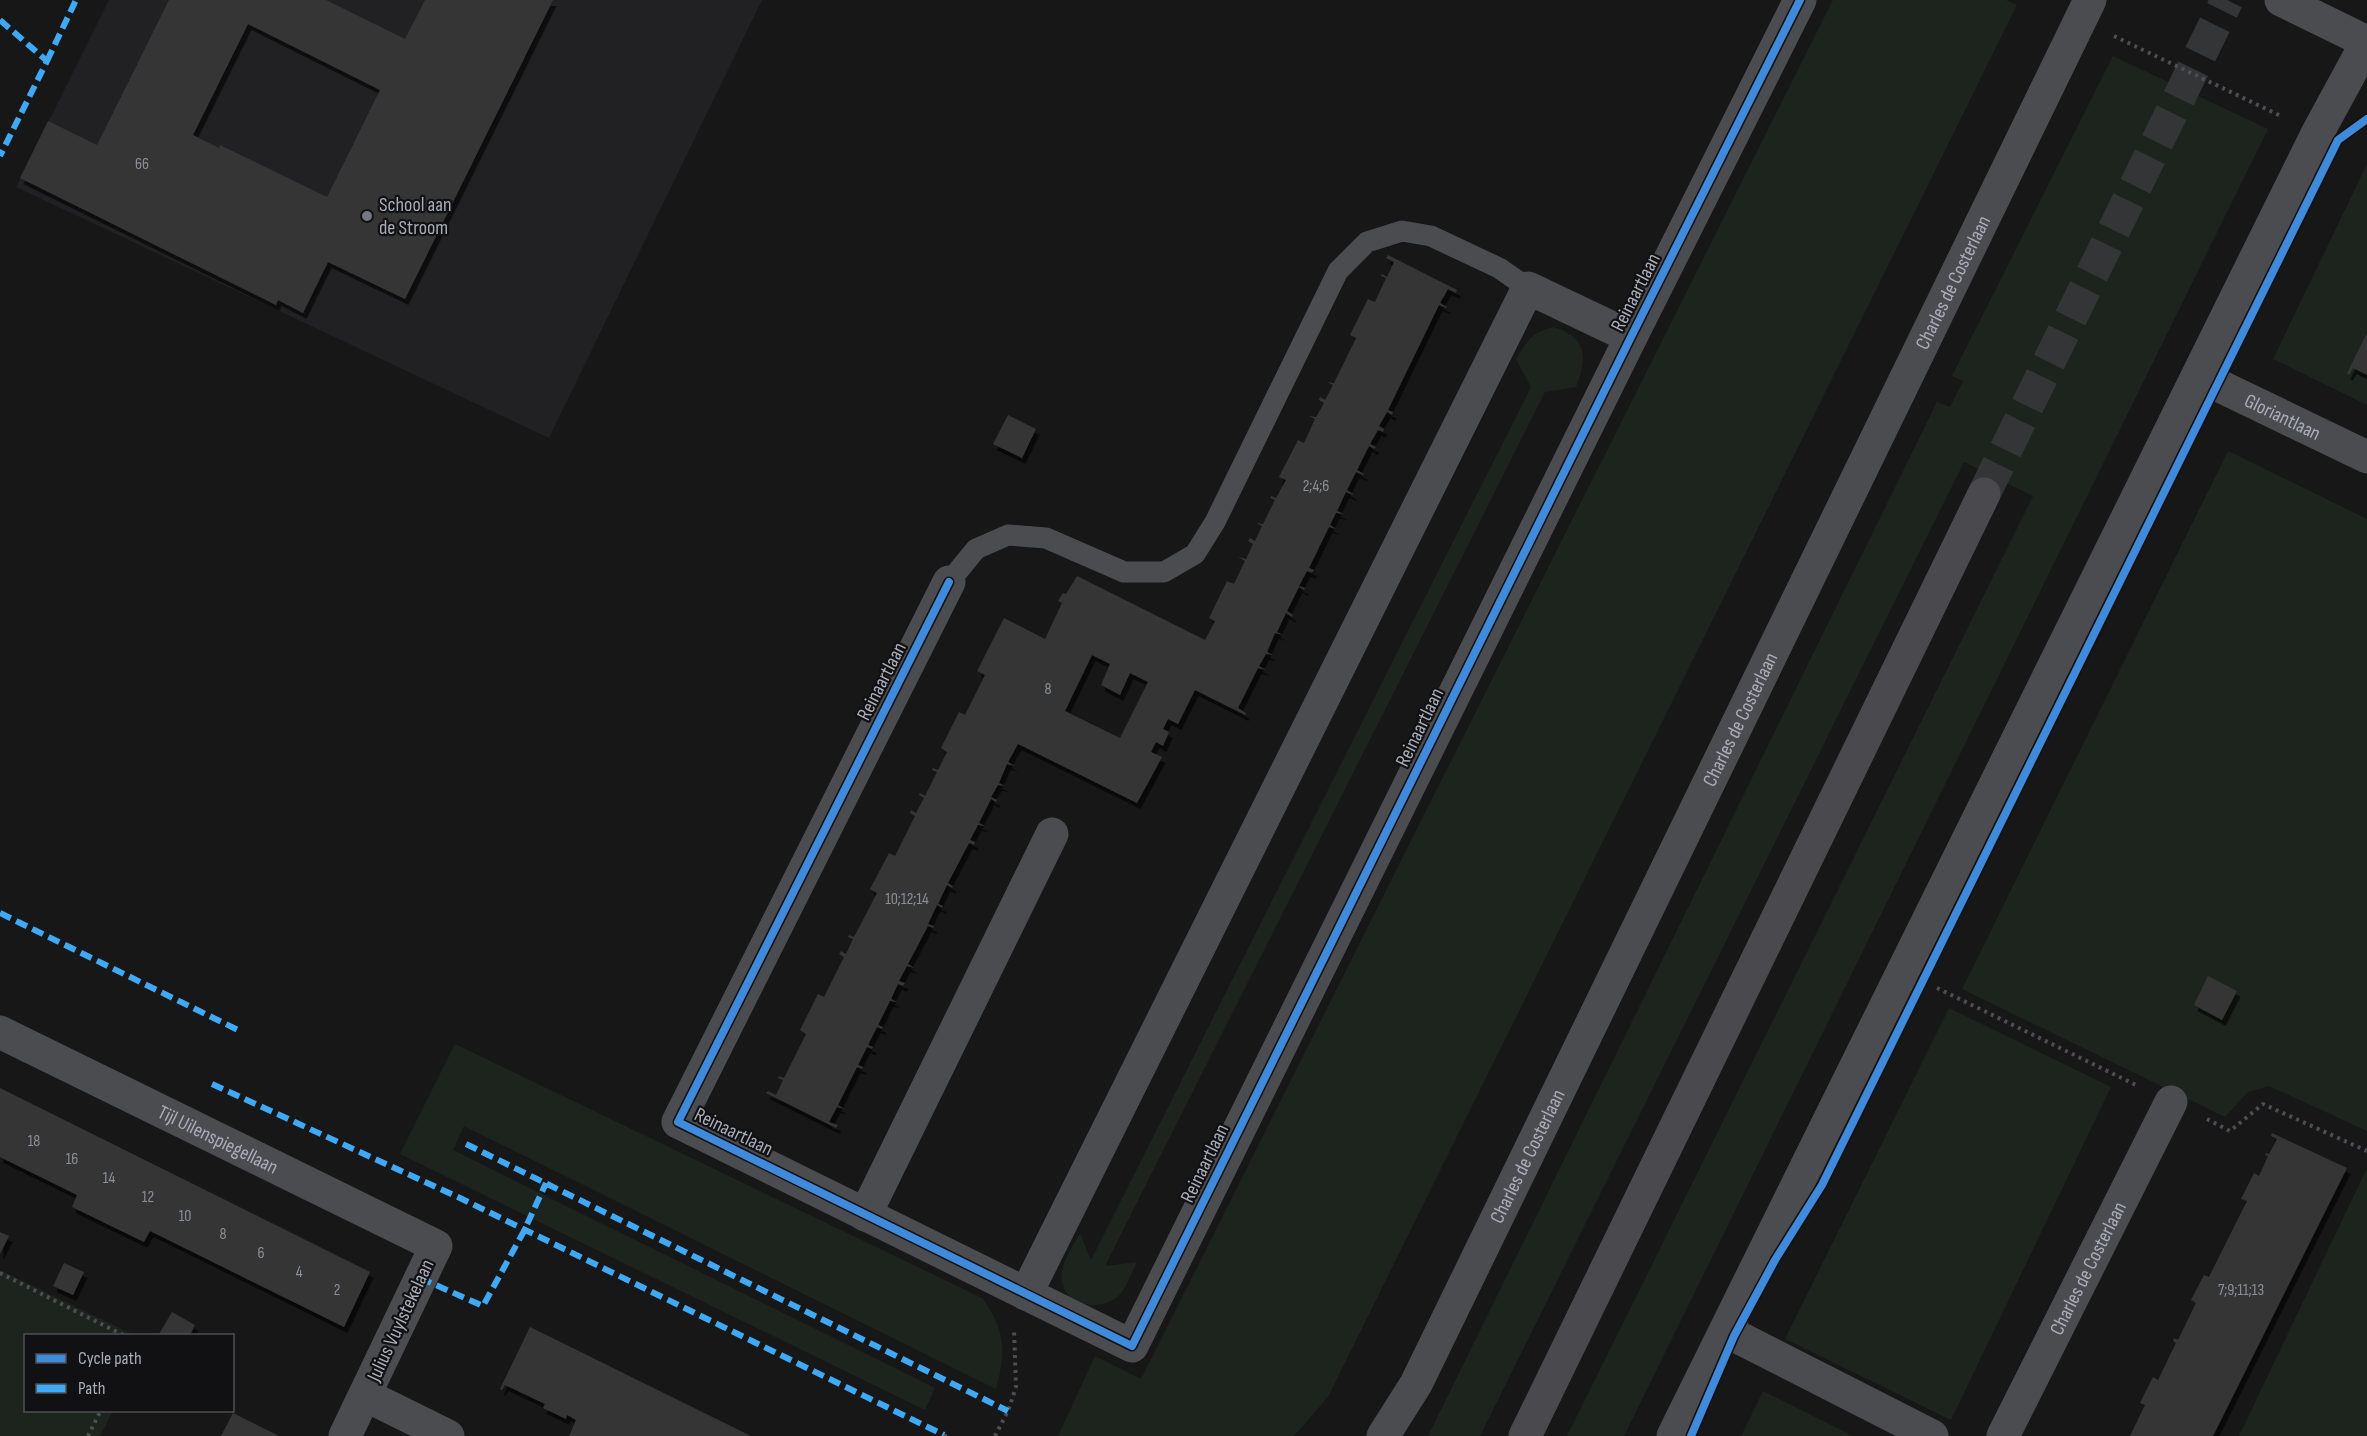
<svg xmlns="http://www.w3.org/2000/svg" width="2367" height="1436" font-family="'Sofia Sans Condensed',sans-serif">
<defs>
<filter id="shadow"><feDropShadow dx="3.5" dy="6" stdDeviation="0" flood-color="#0009"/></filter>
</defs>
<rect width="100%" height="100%" fill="#171717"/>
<path fill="#212123" d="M109,0h653l-213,438 -533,-251z"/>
<path fill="#1d241e" d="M1833,0h173l11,5 -689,1392 -34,39h-236l37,-80 46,23z
M2113,56l155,73 -644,1307h-57l466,-940 -69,-34 -484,974h-52l509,-1034 13,5 13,-26 -11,-5z
M2367,164v241l-94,-46z
M1553,327c35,10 34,31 23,60l-31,5 -440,874 32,-4c-5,10 -9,21 -15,30 -15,20 -56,18 -60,-11 -3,-15 11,-35 18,-48l11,27 440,-873 -15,-28c11,-18 16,-27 37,-32z
M2228,451l139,68v612l-98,-45 -21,6 -23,25 -263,-128z
M1949,1008l162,79 -160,333 -166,-81z
M455,1044l527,254c24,32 24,54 14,91l-532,-263 -11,24 482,238 -10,22 -525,-256z
M2367,1168v268h-128z
M0,1270l134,65 -108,1v74l87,1 -13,25h-100z
M1763,1391l90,45h-112z"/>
<path fill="#353536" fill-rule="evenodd" filter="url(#shadow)" d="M169,0h157l79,39 20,-39h128l-148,299 -77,-37 -25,51 -25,-13 -2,5 -256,-127 28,-57 49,24zM248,24l132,66 -53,107 -107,-52 -1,3 -26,-13z
M1388,255l69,35 -1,3 -8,-4 -8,14 7,4 -1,1 -7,-3 -51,105 5,2 -1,3 -5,-3 -8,14 5,3 -1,3 -5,-2 -8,14 6,3 -2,2 -5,-3 -12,24 7,4 -1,1 -7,-3 -9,18 6,4v1l-7,-3 -9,19 7,3 -8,-1 -6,12 6,4 -7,-2 -20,41 5,2 -2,3 -5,-2 -8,15 6,2 -1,2 -5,-3 -12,24 6,4 -1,2 -6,-4 -9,19 6,3 -8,-2 -8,19 6,3 -7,-1 -7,12 7,4 -8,-2 -20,40 8,5 -1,2 -50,-25 -17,34 -10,-5 -5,10 6,3 -6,14 -7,-4 -5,10 11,5 -25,46 -119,-59 -10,18 7,4 -8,-2 -8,19 6,3 -7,-1 -7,12 6,3 -1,2 -5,-3 -12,24 6,3 -7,-1 -8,15 5,2 -1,3 -5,-2 -21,40 5,3 -1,2 -5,-3 -9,19 5,2 -1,2 -5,-3 -9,19 6,2 -1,2 -5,-2 -20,38 6,4 -7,-2 -8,15 6,2 -2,3 -5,-2 -7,15 6,3 -7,-1 -12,24 5,2 -1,2 -5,-2 -9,18 5,2 -1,2 -5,-2 -9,18 5,2 -1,2 -5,-2 -19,38 6,4 -7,-2 -8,15 9,3 -2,3 -70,-35 2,-2 8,4 7,-15 -5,-2 1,-2 5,2 22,-44 -6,-4 18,-36 6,3 20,-40 -5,-3 2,-3 5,3 7,-15 -5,-2 1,-2 5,2 23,-44 -7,-4 19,-36 6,3 20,-40 -5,-3 1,-3 5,3 8,-15 -5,-3 1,-2 5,3 12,-24 -5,-2 1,-2 5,2 9,-18 -6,-4 18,-36 6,3 20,-40 -8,-4 27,-53 41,21 17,-36 -4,-2 5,-8 3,1 11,-18 128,64 10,-19 -6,-3 18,-37 7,3 11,-23 -7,-4 8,2 7,-15 -5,-3 2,-3 5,3 7,-15 -6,-3 7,1 12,-24 -5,-2 1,-2 5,2 10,-18 -7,-3 19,-37 6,3 11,-24 -6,-3 7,1 8,-14 -5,-3 1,-3 5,3 8,-15 -6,-3 7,1 22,-45 -6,-3 18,-36 7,3 11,-24 -5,-2 1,-2 5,3 7,-15 -8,-4zM1092,655l18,9 -9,21 19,10 10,-22 18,9 -28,56 -55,-27z
M2367,333v42l-14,-7 -4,7 -2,-2z
M1008,415l28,14 -14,29 -29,-14z
M2208,976l29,15 -15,29 -28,-15z
M0,1088l370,184 -26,55 -194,-96 -6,11 -72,-35 5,-12 -77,-38z
M2272,1133l75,35 -134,268h-83l15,-31 -5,-2 13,-26 5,3 18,-37 -3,-2 1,-3 4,2 18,-37 -5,-3 13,-25 5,2 38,-76 -6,-2 13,-26 5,3 9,-20 -3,-1 1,-2 3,1 8,-15 -6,-3z
M0,1232l9,4 -9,18z
M64,1263l20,9 -11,23 -20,-9z
M172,1312l23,13 -5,10 -31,-1z
M530,1327l221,109h-182l7,-16 -9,-5 -1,4 -23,-11 2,-4 -40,-19 -3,5 -2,-1z
M233,1413l46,23h-58z"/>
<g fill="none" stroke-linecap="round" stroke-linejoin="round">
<path stroke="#343537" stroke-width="33" stroke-dasharray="33 16" stroke-linecap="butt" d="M1984,494l243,-494"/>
<path stroke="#4d4e52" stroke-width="4" stroke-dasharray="3 4.5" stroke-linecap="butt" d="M2114,36l169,81
M1937,988l201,98
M2207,1119l23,12 33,-27 104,47
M0,1273l125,63
M88,1436l13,-26
M944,1436h3
M995,1436l13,-25 8,-24 -2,-57"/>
<path stroke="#4b4c50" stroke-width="21" d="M949,582l27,-33 32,-14 38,3 78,34h40l31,-18 20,-32 123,-251 29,-29 35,-11 29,5 68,32 29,20"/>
<g stroke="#4b4c50" stroke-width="33">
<path d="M2281,0l86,42"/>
<path id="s1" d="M2199,376l168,81"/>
<path d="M949,582l-271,540 454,224 499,-1009 169,-337"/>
<path id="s2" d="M0,1032l436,214 -91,190"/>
<path d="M865,1215l187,-381"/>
<path d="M1026,1294l502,-1006 103,49"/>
<path d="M1726,1331l206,105"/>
<path d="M365,1395l83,41"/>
<path id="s3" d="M1383,1436l33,-52 674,-1384"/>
<path d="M1673,1436l644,-1302 50,-92"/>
<path id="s4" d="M2003,1436l168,-334"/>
</g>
<path stroke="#4a4a4e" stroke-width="33" d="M1525,1436l459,-942"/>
<path stroke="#3fa9f5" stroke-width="6" stroke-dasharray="12 6" stroke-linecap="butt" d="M0,20l47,41 -47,95
M47,61l29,-61
M0,913l238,117
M212,1084l248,114 484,237
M466,1144l542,267
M420,1278l63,28 41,-75 22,-48"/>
<defs>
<path id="cycleway" d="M949,582l-271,540 454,224 499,-1009 169,-337
M1691,1436l43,-100 41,-76 47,-75 516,-1045 29,-21"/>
</defs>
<use href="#cycleway" stroke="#111113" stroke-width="11"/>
<use href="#cycleway" stroke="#408adc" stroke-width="8"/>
</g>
<circle fill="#757880" stroke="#111113" stroke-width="2" cx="367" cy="216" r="6"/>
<g text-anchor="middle" stroke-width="4.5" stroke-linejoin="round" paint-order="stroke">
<g font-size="16" fill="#8b8f98">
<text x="142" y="169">66</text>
<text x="1316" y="491">2;4;6</text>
<text x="1048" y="694">8</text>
<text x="907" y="904">10;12;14</text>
<text x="34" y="1146">18</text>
<text x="72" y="1164">16</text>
<text x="109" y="1183">14</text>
<text x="148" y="1202">12</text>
<text x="185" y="1221">10</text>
<text x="223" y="1239">8</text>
<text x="261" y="1258">6</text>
<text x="299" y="1277">4</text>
<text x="337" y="1295">2</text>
<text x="2241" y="1295">7;9;11;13</text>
</g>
<g font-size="20" fill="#a8adb8" stroke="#111113" text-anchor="start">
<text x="379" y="211">School aan<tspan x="379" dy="23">de Stroom</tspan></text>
</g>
<g font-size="20" fill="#a8adb8" stroke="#111113">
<text dy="7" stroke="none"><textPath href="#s3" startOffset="1287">Charles de Costerlaan</textPath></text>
<text transform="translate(1635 292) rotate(-63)" y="7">Reinaartlaan</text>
<text dy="7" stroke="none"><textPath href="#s1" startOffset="93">Gloriantlaan</textPath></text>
<text transform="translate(881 681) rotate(-63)" y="7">Reinaartlaan</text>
<text dy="7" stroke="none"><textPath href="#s3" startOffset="801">Charles de Costerlaan</textPath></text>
<text transform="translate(1419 727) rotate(-64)" y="7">Reinaartlaan</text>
<text transform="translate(734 1131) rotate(26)" y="7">Reinaartlaan</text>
<text dy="7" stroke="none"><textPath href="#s2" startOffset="243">Tijl Uilenspiegellaan</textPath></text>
<text dy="7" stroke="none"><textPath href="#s3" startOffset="315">Charles de Costerlaan</textPath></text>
<text transform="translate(1204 1163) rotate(-64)" y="7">Reinaartlaan</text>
<text dy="7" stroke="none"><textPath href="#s4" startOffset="188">Charles de Costerlaan</textPath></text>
<text transform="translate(400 1320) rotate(-65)" y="7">Julius Vuylstekelaan</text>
</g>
</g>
<rect x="24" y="1334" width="210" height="78" fill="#111113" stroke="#4d4f55" stroke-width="1.5"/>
<rect x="36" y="1354" width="30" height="9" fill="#408adc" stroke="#4d4f55" stroke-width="1.5"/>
<text x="78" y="1364" font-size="18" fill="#a8adb8">Cycle path</text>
<rect x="36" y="1384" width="30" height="9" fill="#3fa9f5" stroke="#4d4f55" stroke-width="1.5"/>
<text x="78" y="1394" font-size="18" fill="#a8adb8">Path</text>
</svg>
